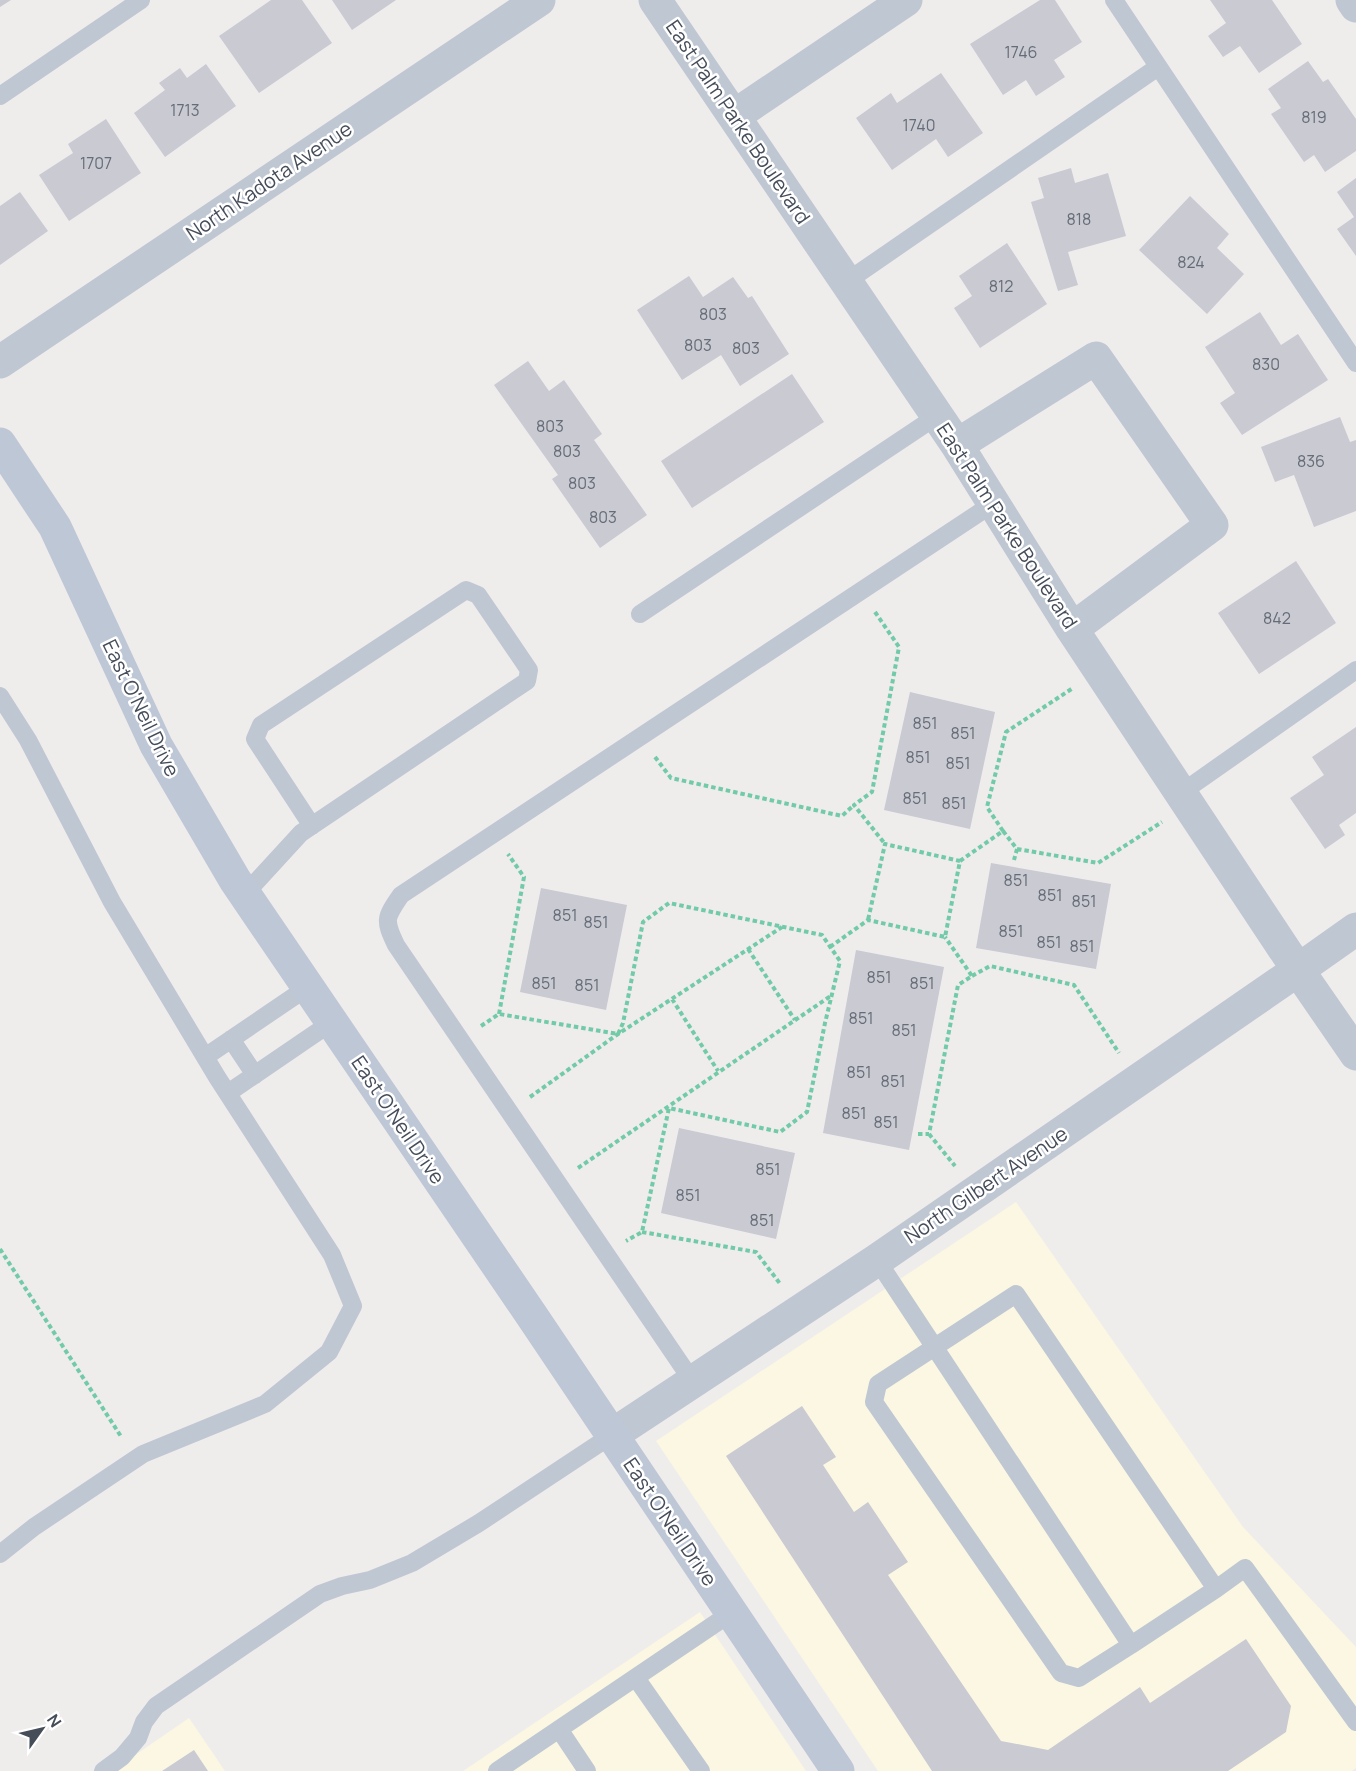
<svg xmlns="http://www.w3.org/2000/svg" width="1356" height="1771" font-family="Manrope,sans-serif">
<rect width="100%" height="100%" fill="#efecec"/>
<path fill="#fbf7e3" d="M1016,1202l227,325 113,120v121l-4,3h-474l-222,-330z
M700,1612l106,159h-343z
M189,1718l36,53h-113z"/>
<path fill="#c9cad2" d="M0,0h11l-11,7z
M271,0h31l30,43 -73,50 -40,-57z
M332,0h64l-44,30z
M1040,0h15l27,42 -28,18 11,17 -29,19 -10,-16 -23,15 -33,-51z
M1210,0h62l30,44 -43,29 -19,-27 -17,11 -15,-21 18,-13z
M1308,61l15,21 5,-3 28,40v32l-31,21 -11,-17 -10,7 -33,-48 10,-6 -13,-19z
M206,64l30,42 -71,51 -31,-44 31,-23 -6,-7 21,-15 7,10z
M941,73l42,60 -35,24 -12,-18 -44,31 -36,-52 35,-25 6,10z
M106,119l35,54 -72,48 -30,-46 34,-22 -5,-9z
M1071,168l4,15 33,-10 18,63 -58,16 10,33 -20,6 -27,-89 13,-4 -6,-20z
M1356,178v78l-19,-27 17,-12 -17,-25z
M20,192l28,39 -48,34v-59z
M1190,196l39,38 -12,14 27,26 -37,40 -68,-64z
M1007,243l40,61 -67,44 -26,-40 18,-12 -13,-20z
M689,276l14,21 30,-20 15,21 4,-2 37,58 -49,32 -19,-31 -39,25 -45,-70z
M1260,312l21,33 17,-11 30,46 -86,55 -22,-32 15,-10 -30,-46z
M528,361l21,30 15,-11 38,54 -8,6 53,75 -47,33 -48,-69 6,-4 -64,-90z
M792,374l32,48 -132,86 -31,-47z
M1340,417l10,25 6,-2v71l-42,16 -20,-52 -19,7 -14,-35z
M1296,561l40,62 -77,51 -41,-61z
M910,692l85,20 -25,117 -86,-19z
M1356,727v86l-17,12 6,10 -20,14 -35,-51 34,-23 -12,-18z
M991,863l120,21 -15,85 -120,-21z
M541,888l86,17 -21,105 -86,-18z
M856,950l88,17 -35,183 -86,-17z
M679,1128l116,25 -19,86 -115,-26z
M802,1406l34,51 -13,8 31,47 14,-10 40,60 -20,13 113,166 47,9 92,-63 10,16 96,-64 45,67 -5,26 -58,39h-296l-206,-315z
M194,1750l14,21h-46z"/>
<g fill="none" stroke-linecap="round" stroke-linejoin="round">
<path stroke="#72cba8" stroke-width="4" stroke-dasharray="4.5 3" stroke-linecap="butt" d="M875,612l24,35 -27,145 -18,13 31,39
M655,757l16,21 171,38 12,-11
M1003,831l-16,-24 19,-75 67,-44
M1017,849l81,14 64,-41
M960,861l43,-30 14,18 -3,11
M830,947l38,-27 77,17 15,-76 -75,-17 -17,76
M748,949l47,71
M972,976l18,-10 84,19 45,68
M672,999l46,72
M499,1014l25,-137 -16,-23
M481,1026l18,-12 119,20 5,-11 20,-101 26,-19 153,32 18,26 -15,62 -18,89 -27,20 -111,-24 -27,124 -16,9
M530,1097l88,-63 164,-107
M918,1134h11l29,-149 14,-9 -27,-39
M929,1134l26,32
M578,1168l254,-173
M642,1232l114,20 25,33
M0,1249l122,189"/>
<path stroke="#bfc7d2" stroke-width="18" d="M1114,0l242,363
M0,96l141,-96
M846,282l312,-215
M640,614l297,-198
M0,696l28,44 84,162 105,175 115,178 21,51 -24,46 -64,52 -122,50 -109,73 -34,27
M1181,793l175,-123
M245,894l56,-61 226,-152 2,-11 -51,-75 -12,-5 -205,135 -6,14 57,87
M231,1039l24,36
M205,1057l103,-70
M228,1093l104,-71
M877,1260l254,385 85,-56 29,-21 111,154
M693,1382l-297,-437c-12,-25 -11,-27 5,-50l593,-392
M1131,1645l-52,33 -18,-5 -187,-271 4,-18 138,-90 200,295
M636,1678l65,93
M559,1729l28,42
M103,1771l19,-14 16,-19 6,-16 12,-16 164,-112 22,-8 28,-6 42,-17 67,-40 133,-88
M497,1771l234,-158"/>
<path stroke="#bfc7d2" stroke-width="33" d="M655,0l302,445 115,184 226,341 58,84
M1352,0l4,6
M734,116l172,-116
M0,362l539,-362
M957,445l139,-87 116,167 -140,104
M612,1435l265,-175 421,-290 58,-41"/>
<path stroke="#bec7d5" stroke-width="33" d="M0,444l55,83 101,218 79,135 297,436 306,455"/>
</g>
<g text-anchor="middle" stroke-width="5" stroke-linejoin="round" paint-order="stroke">
<g font-size="16" fill="#666c77">
<text x="1021" y="58">1746</text>
<text x="185" y="116">1713</text>
<text x="1314" y="123">819</text>
<text x="919" y="131">1740</text>
<text x="96" y="169">1707</text>
<text x="1079" y="225">818</text>
<text x="1191" y="268">824</text>
<text x="1001" y="292">812</text>
<text x="713" y="320">803</text>
<text x="698" y="351">803</text>
<text x="746" y="354">803</text>
<text x="1266" y="370">830</text>
<text x="550" y="432">803</text>
<text x="567" y="457">803</text>
<text x="1311" y="467">836</text>
<text x="582" y="489">803</text>
<text x="603" y="523">803</text>
<text x="1277" y="624">842</text>
<text x="925" y="729">851</text>
<text x="963" y="739">851</text>
<text x="918" y="763">851</text>
<text x="958" y="769">851</text>
<text x="915" y="804">851</text>
<text x="954" y="809">851</text>
<text x="1016" y="886">851</text>
<text x="1050" y="901">851</text>
<text x="1084" y="907">851</text>
<text x="565" y="921">851</text>
<text x="596" y="928">851</text>
<text x="1011" y="937">851</text>
<text x="1049" y="948">851</text>
<text x="1082" y="952">851</text>
<text x="879" y="983">851</text>
<text x="544" y="989">851</text>
<text x="922" y="989">851</text>
<text x="587" y="991">851</text>
<text x="861" y="1024">851</text>
<text x="904" y="1036">851</text>
<text x="859" y="1078">851</text>
<text x="893" y="1087">851</text>
<text x="854" y="1119">851</text>
<text x="886" y="1128">851</text>
<text x="768" y="1175">851</text>
<text x="688" y="1201">851</text>
<text x="762" y="1226">851</text>
</g>
<g font-size="20" fill="#454d59" stroke="#fff">
<text transform="translate(738 122) rotate(56)" y="7">East Palm Parke Boulevard</text>
<text transform="translate(269 181) rotate(-34)" y="7">North Kadota Avenue</text>
<text transform="translate(1007 526) rotate(57)" y="7">East Palm Parke Boulevard</text>
<text transform="translate(141 708) rotate(64)" y="7">East O'Neil Drive</text>
<text transform="translate(398 1120) rotate(56)" y="7">East O'Neil Drive</text>
<text transform="translate(986 1185) rotate(-34)" y="7">North Gilbert Avenue</text>
<text transform="translate(670 1522) rotate(56)" y="7">East O'Neil Drive</text>
</g>
</g>
<g transform="translate(42 1729) rotate(56)" stroke="#ffffff" stroke-width="4.5" paint-order="stroke">
<path d="M0-4.5L10 22L0 15L-10 22Z" fill="#454d59"/>
<text y="-9" font-size="16" font-weight="bold" text-anchor="middle" fill="#454d59">N</text>
</g>
</svg>
